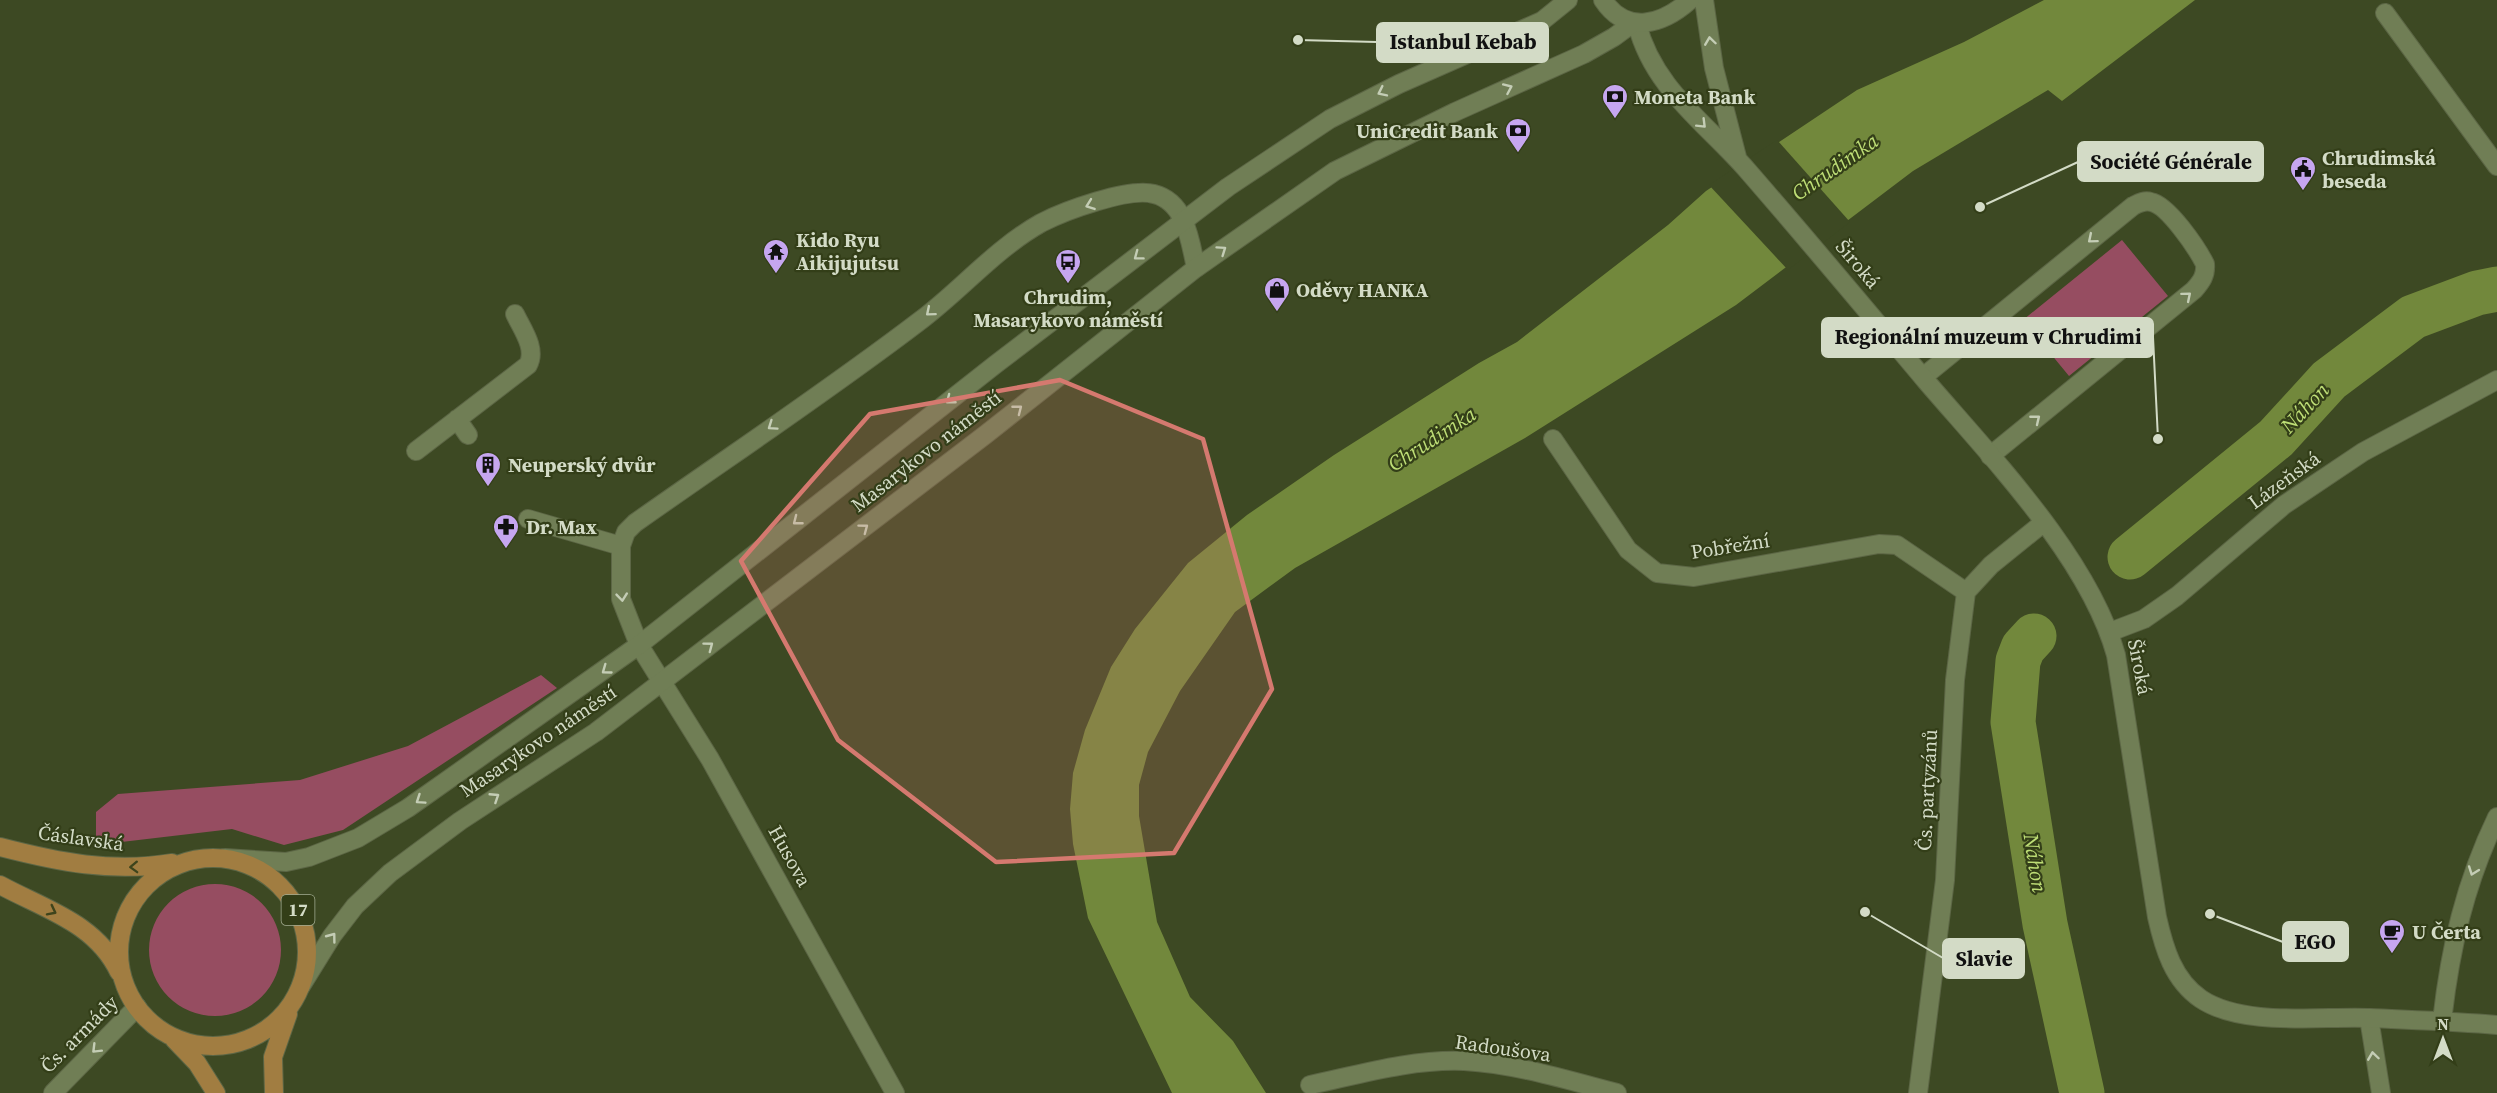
<svg xmlns="http://www.w3.org/2000/svg" width="2497" height="1093" font-family="'Source Serif 4',serif">
<rect width="100%" height="100%" fill="#3d4923"/>
<path fill="#964d61" d="M2122,240l46,56 -99,80 -46,-56z
M541,675l16,13 -214,142 -59,15 -52,-16 -136,16v-33l22,-18 182,-14 108,-34z
M149 950a66 66 0 1 1 132 0a66 66 0 1 1-132 0Z"/>
<path fill="#72883c" d="M2044,0h151l-133,101 -14,-11 -135,81 -177,134 -211,133 -230,130 -60,44 -55,79 -32,61 -9,33v31l18,106 33,75 43,44 33,52h-94l-84,-175 -15,-74 -3,-35 3,-36 12,-43 26,-63 24,-38 53,-66 59,-48 87,-60 145,-92 38,-21 151,-117 38,-34 151,-101 107,-48z"/>
<path fill="#3d4923" d="M1777,140l73,82 -62,48 -79,-85z"/>
<g fill="none" stroke-linecap="round" stroke-linejoin="round">
<path stroke="#72883c" stroke-width="45" d="M2130,557l146,-119 53,-58 84,-63 64,-24 20,-4
M2034,636l-11,12 -5,13 -5,61 32,202 37,169"/>
<defs>
<path id="service" d="M2385,13l112,153
M1923,377l210,-171c6,-3 11,-6 18,-4 17,3 46,46 54,62 1,11 -3,17 -11,26l-204,166
M457,419l11,16
M416,451l112,-86c9,-16 -6,-36 -13,-51
M528,519l93,27
M662,682l-23,-37 -18,-46v-53l5,-14 9,-9c95,-67 193,-132 286,-203 41,-31 74,-71 120,-97 23,-12 88,-36 113,-29 32,8 36,47 42,74"/>
<path id="pedestrian" d="M2369,1018l12,75"/>
<path id="minor" d="M1704,0l10,68 23,89
M1637,24c16,64 69,99 110,146 61,70 120,141 179,211 66,77 163,177 190,274l41,262c7,31 16,63 44,82 42,28 119,17 168,19 42,2 85,3 128,7
M1553,439l75,111 29,23 37,4 185,-33 18,1 69,47
M2110,632l34,-13 33,-23 107,-91 79,-53 134,-72
M662,682l48,77 185,334
M2442,1021c8,-72 23,-138 55,-204
M1310,1085c51,-11 102,-26 154,-24 52,3 103,19 153,32
M53,1093l84,-86
M1918,1093l27,-213 10,-200 11,-88 25,-27 52,-42"/>
<path id="secondary" d="M1603,0c24,36 60,24 87,0
M225,858l61,4 23,-5 49,-19 50,-30 231,-163 357,-281 232,-177 102,-68 69,-35 143,-63 26,-21
M301,986l31,-50 23,-30 35,-33 70,-52 136,-89 389,-297 211,-167 139,-97 120,-59 129,-58 30,-17 19,-14"/>
<path id="primary" d="M0,847c58,15 112,26 172,16
M119 952a94 94 0 1 1 188 0a94 94 0 1 1-188 0Z
M0,885c44,24 96,38 119,87
M174,1039l23,24 19,30
M274,1093l-1,-36 15,-43"/>
</defs>
<use href="#service" stroke="#5c6645" stroke-width="20"/>
<use href="#pedestrian" stroke="#5c6645" stroke-width="20"/>
<use href="#minor" stroke="#5c6645" stroke-width="20"/>
<use href="#secondary" stroke="#5c6645" stroke-width="20"/>
<use href="#primary" stroke="#5c6645" stroke-width="20"/>
<use href="#service" stroke="#707e55" stroke-width="18"/>
<use href="#pedestrian" stroke="#707e55" stroke-width="18"/>
<use href="#minor" stroke="#707e55" stroke-width="18"/>
<use href="#secondary" stroke="#707e55" stroke-width="18"/>
<use href="#primary" stroke="#a17d41" stroke-width="18"/>
</g>
<defs><path id="oneway-chevron" d="M-2-3.5L2.5 0L-2 3.5" fill="none" stroke-width="1.6" stroke-linecap="round" stroke-linejoin="round" transform="scale(1.5)"/></defs>
<g stroke="#c4cdb5">
<use href="#oneway-chevron" transform="translate(1710 41) rotate(-98)"/>
<use href="#oneway-chevron" transform="translate(1508 88) rotate(-24)"/>
<use href="#oneway-chevron" transform="translate(1382 92) rotate(154)"/>
<use href="#oneway-chevron" transform="translate(1702 124) rotate(45)"/>
<use href="#oneway-chevron" transform="translate(1090 205) rotate(160)"/>
<use href="#oneway-chevron" transform="translate(2092 239) rotate(140)"/>
<use href="#oneway-chevron" transform="translate(1222 250) rotate(-35)"/>
<use href="#oneway-chevron" transform="translate(1138 256) rotate(143)"/>
<use href="#oneway-chevron" transform="translate(2187 296) rotate(-40)"/>
<use href="#oneway-chevron" transform="translate(930 312) rotate(140)"/>
<use href="#oneway-chevron" transform="translate(950 400) rotate(142)"/>
<use href="#oneway-chevron" transform="translate(1018 409) rotate(-38)"/>
<use href="#oneway-chevron" transform="translate(2036 419) rotate(-39)"/>
<use href="#oneway-chevron" transform="translate(772 426) rotate(145)"/>
<use href="#oneway-chevron" transform="translate(797 521) rotate(142)"/>
<use href="#oneway-chevron" transform="translate(864 528) rotate(-37)"/>
<use href="#oneway-chevron" transform="translate(622 597) rotate(84)"/>
<use href="#oneway-chevron" transform="translate(709 646) rotate(-37)"/>
<use href="#oneway-chevron" transform="translate(606 670) rotate(144)"/>
<use href="#oneway-chevron" transform="translate(495 797) rotate(-33)"/>
<use href="#oneway-chevron" transform="translate(420 800) rotate(146)"/>
<use href="#oneway-chevron" transform="translate(2473 871) rotate(110)"/>
<use href="#oneway-chevron" transform="translate(332 937) rotate(-53)"/>
<use href="#oneway-chevron" transform="translate(96 1049) rotate(135)"/>
<use href="#oneway-chevron" transform="translate(2373 1056) rotate(-98)"/>
</g>
<g stroke="#3e441c">
<use href="#oneway-chevron" transform="translate(134 867) rotate(178)"/>
<use href="#oneway-chevron" transform="translate(52 911) rotate(27)"/>
</g>
<path fill="#d5796f" fill-opacity="0.2" stroke="#d5796f" stroke-width="4.5" stroke-linejoin="round" d="M1060,380l143,59 69,250 -98,164 -178,9 -158,-122 -97,-179 129,-147z"/>
<defs>
<symbol id="bank-pin" viewBox="-11 -11 22 30"><path d="M0 17L-7.5 6A9.5 9.5 0 1 1 7.5 6Z" fill="#c6a6f0" stroke="#333e18"/><path d="M-6-4H6V4H-6ZM0-2.3a2.3 2.3 0 1 0 0 4.6a2.3 2.3 0 1 0 0-4.6Z" fill="#111"/></symbol>
<symbol id="civic-pin" viewBox="-11 -11 22 30"><path d="M0 17L-7.5 6A9.5 9.5 0 1 1 7.5 6Z" fill="#c6a6f0" stroke="#333e18"/><path d="M-.6-6.5H3V-4.5H.6V-3L4-1V1h2V6H-6V1h2V-1L-.6-3ZM-1.2 2.5V6h2.4V2.5Z" fill="#111"/></symbol>
<symbol id="temple-pin" viewBox="-11 -11 22 30"><path d="M0 17L-7.5 6A9.5 9.5 0 1 1 7.5 6Z" fill="#c6a6f0" stroke="#333e18"/><path d="M0-6L5-2H3V0L6.5 2.5H4V6H1.5V3h-3V6H-4V2.5H-6.5L-3 0V-2H-5Z" fill="#111"/></symbol>
<symbol id="bus-pin" viewBox="-11 -11 22 30"><path d="M0 17L-7.5 6A9.5 9.5 0 1 1 7.5 6Z" fill="#c6a6f0" stroke="#333e18"/><path d="M-5-6H5V4H4V6H2V4H-2V6H-4V4H-5ZM-3.5-4V0h7V-4ZM-3.5 1.2v1.5H-2V1.2ZM2 1.2v1.5H3.5V1.2Z" fill="#111"/></symbol>
<symbol id="shop-pin" viewBox="-11 -11 22 30"><path d="M0 17L-7.5 6A9.5 9.5 0 1 1 7.5 6Z" fill="#c6a6f0" stroke="#333e18"/><path d="M-5-2.5h2.3a2.7 3.5 0 0 1 5.4 0H5L5.5 6h-11ZM-1.5-2.5h3a1.5 2.3 0 0 0-3 0Z" fill="#111"/></symbol>
<symbol id="building-pin" viewBox="-11 -11 22 30"><path d="M0 17L-7.5 6A9.5 9.5 0 1 1 7.5 6Z" fill="#c6a6f0" stroke="#333e18"/><path d="M-4-6H4V6H1V3H-1V6H-4ZM-2.5-4.3h1.7v1.8h-1.7ZM.8-4.3h1.7v1.8H.8ZM-2.5-1h1.7V.8h-1.7ZM.8-1h1.7V.8H.8Z" fill="#111"/></symbol>
<symbol id="pharmacy-pin" viewBox="-11 -11 22 30"><path d="M0 17L-7.5 6A9.5 9.5 0 1 1 7.5 6Z" fill="#c6a6f0" stroke="#333e18"/><path d="M-2-6h4v4h4v4h-4v4h-4v-4h-4v-4h4Z" fill="#111"/></symbol>
<symbol id="cafe-pin" viewBox="-11 -11 22 30"><path d="M0 17L-7.5 6A9.5 9.5 0 1 1 7.5 6Z" fill="#c6a6f0" stroke="#333e18"/><path d="M-5.5-4.5H6V0H3Q3 3.5 0 3.5H-2.5Q-5.5 3.5-5.5 0ZM3-3.2v2h1.7v-2ZM-6 4.5H4V6H-6Z" fill="#111"/></symbol>
</defs>
<g fill-rule="evenodd">
<use href="#bank-pin" x="1600" y="82" width="30" height="40"/>
<use href="#bank-pin" x="1503" y="116" width="30" height="40"/>
<use href="#civic-pin" x="2288" y="154" width="30" height="40"/>
<use href="#temple-pin" x="761" y="237" width="30" height="40"/>
<use href="#bus-pin" x="1053" y="247" width="30" height="40"/>
<use href="#shop-pin" x="1262" y="275" width="30" height="40"/>
<use href="#building-pin" x="473" y="450" width="30" height="40"/>
<use href="#pharmacy-pin" x="491" y="512" width="30" height="40"/>
<use href="#cafe-pin" x="2377" y="917" width="30" height="40"/>
</g>
<g text-anchor="middle" stroke-width="4.5" stroke-linejoin="round" paint-order="stroke">
<rect fill="#333e18" stroke="#a3ac92" stroke-width="1.5" x="281.5" y="895" width="33" height="30" rx="4.5"/>
<g font-size="18" font-weight="bold" fill="#d3dbc6">
<text x="298" y="916">17</text>
</g>
<g font-size="20" font-weight="bold" fill="#d3dbc6" stroke="#333e18" text-anchor="start">
<text x="1634" y="104">Moneta Bank</text>
<text x="1498" y="138" text-anchor="end">UniCredit Bank</text>
<text x="2322" y="165">Chrudimská<tspan x="2322" dy="23">beseda</tspan></text>
<text x="796" y="247">Kido Ryu<tspan x="796" dy="23">Aikijujutsu</tspan></text>
<text x="1296" y="297">Oděvy HANKA</text>
<text x="1068" y="304" text-anchor="middle">Chrudim,<tspan x="1068" dy="23">Masarykovo náměstí</tspan></text>
<text x="508" y="472">Neuperský dvůr</text>
<text x="526" y="534">Dr. Max</text>
<text x="2412" y="939">U Čerta</text>
</g>
<g font-size="20" fill="#d3dbc6" stroke="#333e18">
<text transform="translate(1858 264) rotate(50)" y="7">Široká</text>
<text transform="translate(926 451) rotate(-38)" y="7">Masarykovo náměstí</text>
<text transform="translate(2284 480) rotate(-36)" y="7">Lázeňská</text>
<text transform="translate(1730 546) rotate(-9)" y="7">Pobřežní</text>
<text transform="translate(2140 667) rotate(79)" y="7">Široká</text>
<text transform="translate(538 741) rotate(-34)" y="7">Masarykovo náměstí</text>
<text transform="translate(1927 790) rotate(-87)" y="7">Čs. partyzánů</text>
<text transform="translate(81 838) rotate(8)" y="7">Čáslavská</text>
<text transform="translate(790 856) rotate(61)" y="7">Husova</text>
<text transform="translate(79 1034) rotate(-45)" y="7">Čs. armády</text>
<text transform="translate(1503 1048) rotate(8)" y="7">Radoušova</text>
</g>
<g font-size="21" font-style="italic" fill="#bede76" stroke="#333e18">
<text transform="translate(1835 167) rotate(-35)" y="7">Chrudimka</text>
<text transform="translate(2305 408) rotate(-47)" y="7">Náhon</text>
<text transform="translate(1432 439) rotate(-33)" y="7">Chrudimka</text>
<text transform="translate(2035 863) rotate(81)" y="7">Náhon</text>
</g>
</g>
<path fill="none" stroke="#d3dbc6" stroke-width="2" d="M1298 40L1377 42M1980 207L2078 162M2158 439L2153 337M2210 914L2283 942M1865 912L1943 958"/>
<g fill="#d3dbc6" stroke="#333e18" stroke-width="2">
<circle cx="1298" cy="40" r="6"/>
<circle cx="1980" cy="207" r="6"/>
<circle cx="2158" cy="439" r="6"/>
<circle cx="2210" cy="914" r="6"/>
<circle cx="1865" cy="912" r="6"/>
</g>
<g fill="#d3dbc6" stroke="#d3dbc6" stroke-width="2">
<rect x="1377" y="23" width="171" height="39" rx="6"/>
<rect x="2078" y="142" width="185" height="39" rx="6"/>
<rect x="1822" y="318" width="331" height="39" rx="6"/>
<rect x="2283" y="922" width="65" height="39" rx="6"/>
<rect x="1943" y="939" width="81" height="39" rx="6"/>
</g>
<g font-size="21" text-anchor="middle" font-weight="bold" fill="#111">
<text x="1463" y="49">Istanbul Kebab</text>
<text x="2171" y="169">Société Générale</text>
<text x="1988" y="344">Regionální muzeum v Chrudimi</text>
<text x="2315" y="949">EGO</text>
<text x="1984" y="966">Slavie</text>
</g>
<g transform="translate(2443 1039)" stroke="#333e18" stroke-width="4.5" paint-order="stroke">
<path d="M0-4.5L10 22L0 15L-10 22Z" fill="#d3dbc6"/>
<text y="-9" font-size="16" font-weight="bold" text-anchor="middle" fill="#d3dbc6">N</text>
</g>
</svg>
